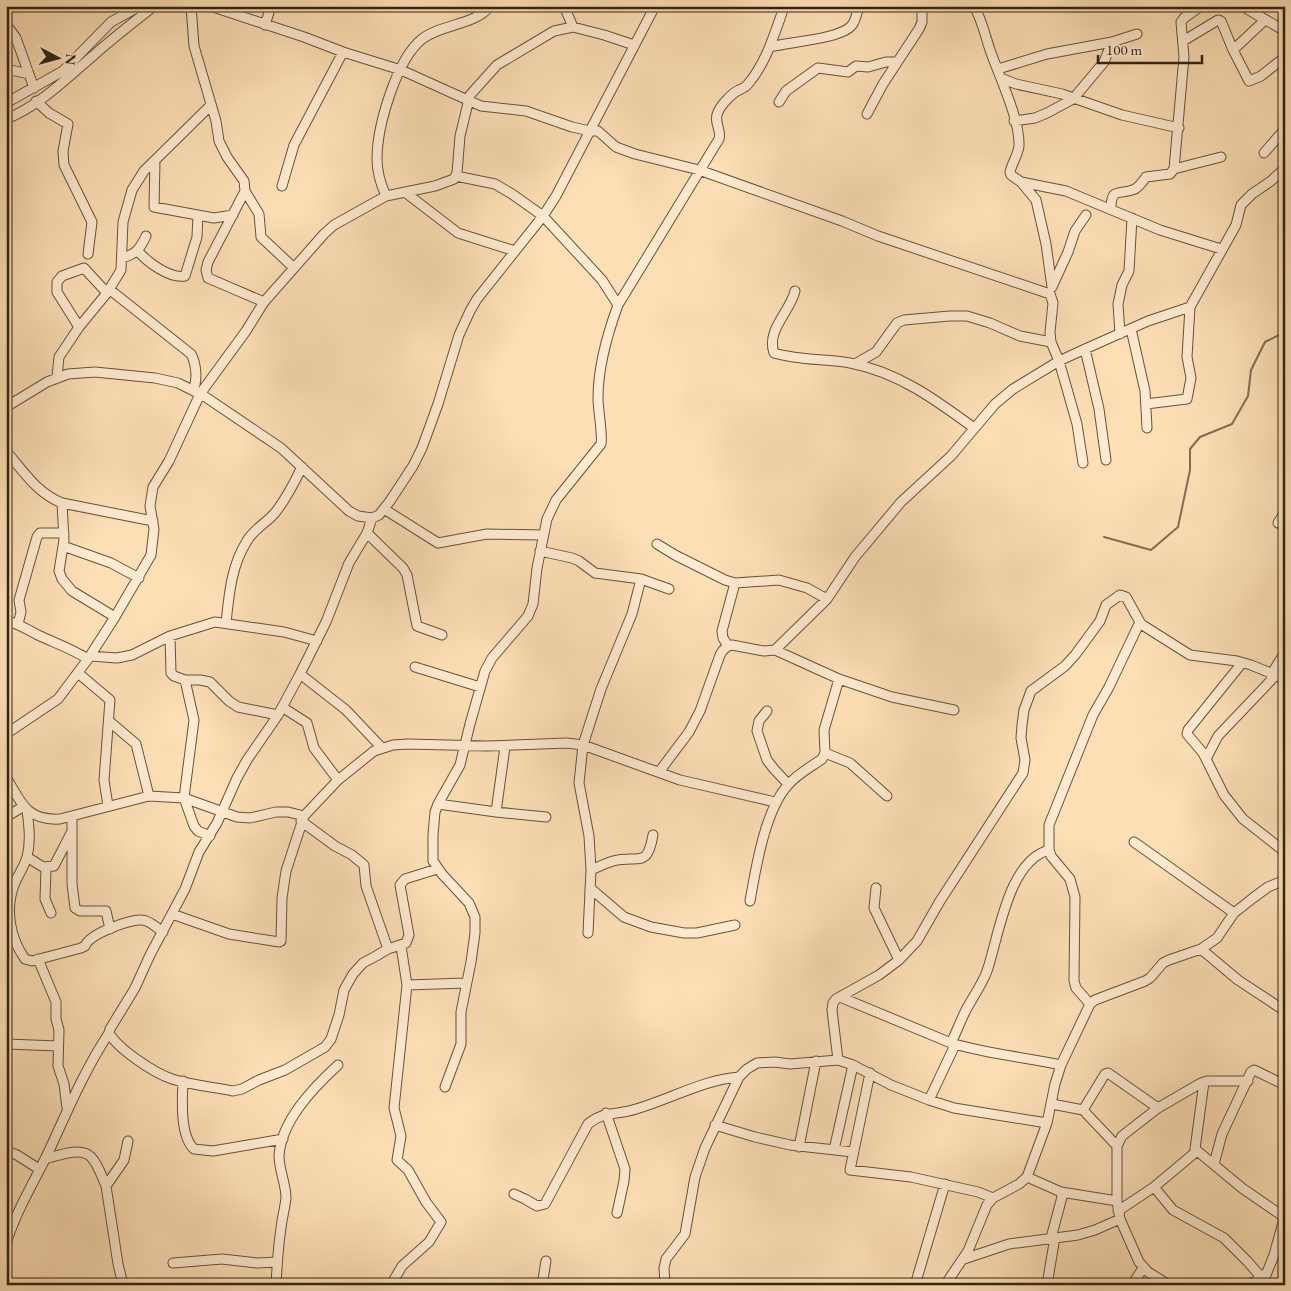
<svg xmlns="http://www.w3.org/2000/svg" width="1291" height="1291" font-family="'EB Garamond',serif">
<rect width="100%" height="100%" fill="#fddfb6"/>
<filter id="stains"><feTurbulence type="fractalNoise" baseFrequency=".004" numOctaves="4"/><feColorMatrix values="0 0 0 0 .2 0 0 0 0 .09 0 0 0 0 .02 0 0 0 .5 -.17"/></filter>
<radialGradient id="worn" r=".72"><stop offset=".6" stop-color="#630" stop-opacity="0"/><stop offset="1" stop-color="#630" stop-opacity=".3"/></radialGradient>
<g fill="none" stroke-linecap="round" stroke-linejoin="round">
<path stroke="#826e54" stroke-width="2" d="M1104,537l47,13 27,-23 12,-57v-21l10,-12 32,-13 16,-28 3,-26 14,-28 20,-10"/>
<defs>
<path id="minor" d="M191,6l3,40 22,75 3,20 8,16 17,24 1,10 14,23 2,23 33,31
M210,6l94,31 39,15 58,18 80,36 45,5 46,16 18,4h8l18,16 19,7 64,16 143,51 36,15 172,58 3,9 -3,29 1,10 8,19 18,63 6,39
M564,6l9,21
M974,6c8,14 11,29 16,44 9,26 30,69 29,96 -1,9 -7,17 -9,26l1,3 10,7 15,18 10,44 6,43
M1242,6l43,25
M6,24l10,14 18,50
M265,25l6,-19
M1183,41l35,-21 3,1 12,29 16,31 12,-5 24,-19
M770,47c18,-5 72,-8 82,-22 4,-5 5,-13 7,-19
M1233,50l32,-30
M6,69l23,5
M998,69l49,-15 65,-12 25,-8
M1001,78l15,6 46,10 60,21 57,13
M36,101l13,12 19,11 -5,27 1,14 28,57 -4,32
M779,102l7,-11 32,-23 30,4 8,-6 12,1 18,-5h11
M6,103l57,-32 48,-49 29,-16
M867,114l16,-30 36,-55 3,-7v-16
M6,119c32,-12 62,-42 88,-64 19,-17 40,-33 60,-49
M1014,121l21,-3 12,-5 26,-14 31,-37 8,-20
M1264,153l21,-24
M155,161l-1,46 60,11 19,-3
M1174,169l47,-12
M456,176l39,8 17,10 31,22 59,64 16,25
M1021,182l45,9 94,39 61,19
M282,186l12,-41 49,-93
M245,191l-37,71 -2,8 2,8 56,24
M406,193l52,40 57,18
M386,196c-5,-11 -9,-24 -9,-37 0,-32 19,-99 45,-120 19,-15 54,-14 68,-33
M1111,209c0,-23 8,-13 24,-20 5,-3 8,-8 11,-12l24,-3 4,-5 10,-112 -3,-35 3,-4 17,-12
M138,251c9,11 32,28 47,25l12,-39 1,-22
M122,258c14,-4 18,-9 24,-22
M1052,287l16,-35 7,-21 11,-16
M109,289l82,65c5,9 7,26 2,36
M795,291c-5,21 -29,39 -21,62 22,7 52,6 76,10 48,9 86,37 124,65
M79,327l-22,-35v-10l5,-6 22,-8 23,25
M1131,329l14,62 2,37
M1120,334l-2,-30 4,-19 7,-14 3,-53
M1085,349l14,60 7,51
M855,364l21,-12 21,-29 7,-3 46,-4h17l23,7 30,13 31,6
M57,377l2,-20 20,-30 28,-34 14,-23 2,-48 9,-32 12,-19 67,-66
M1146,404l41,-5 4,-21 -4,-21 3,-50
M6,407l41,-25 21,-8 27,-2 60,6 23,5 26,13 77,52 68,63 9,5 14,2 7,-3 11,-14 23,-35 9,-18 16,-44 21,-69 11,-24 7,-12 66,-83 13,-20 99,-190
M6,451c18,21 31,42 56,52l91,18
M62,503l2,37 -5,31 3,8 10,12 43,26
M384,509l54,34 49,-9 56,1
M372,518l-5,15 -18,30 -23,59 -26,52 -22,41 -31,45 -10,18 -20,45 -18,29 -14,37 -35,66 -15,33 -25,41 -1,4c9,16 45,40 63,46 19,6 41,8 61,12l9,-2 17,-9 26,-10 40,-23 6,-8 8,-24 5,-25 9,-16 10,-11 13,-7 12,-7 18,-6 3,-8 -9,-50 5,-6 32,-10
M1278,523l7,-11
M367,533l36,35 4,7 10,51 25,9
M657,544l18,11 50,25 10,3 44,-3 28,8 20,11
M63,546l48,17 28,15
M540,551l32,7 7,3 16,12 46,6 28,10
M6,621c12,2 22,9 32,14 17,8 34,14 50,24
M226,623c3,-28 5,-57 21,-82 6,-11 19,-18 27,-27 12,-14 20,-31 28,-47
M18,624l3,-12 -2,-12 18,-63 3,-4h24
M170,636l1,37 3,3 11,4 9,40 -10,78 10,28 4,5 12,5
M728,646l-5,-8 -1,-7 13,-48
M775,650l64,29 53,18 62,13
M90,656l27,2 15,-3 38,-19 45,-14 69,10 33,9
M1242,663l-54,67 -1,4 16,19 21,42 19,24 42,33
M415,667l65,20
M78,673l32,27 -6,80 4,26
M300,674l46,36 36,38
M1271,675l14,-23
M185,680h15l10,2 19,19 9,6 40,8
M282,707l25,16 7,25 24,32
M767,711l-8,10 -2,10 10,29 7,9 14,15
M109,721l27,23 13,52
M6,734l52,-35 30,-40 27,-42 36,-62 3,-26 -4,-23 3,-19 16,-26 31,-67 46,-63 18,-29 60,-68 10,-9 52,-29 49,-10 19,-7 3,-6 3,-37 10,-41 27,-30 57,-34 19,-4 31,8 30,10
M825,753l25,10 37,33
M1206,759l12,-23 57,-60
M659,772l30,-40 11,-21 20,-56c3,-6 6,-9 12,-10l32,6 11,-1 52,-51 28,-42 46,-55 50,-46 44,-52 18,-15 46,-28 26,-12 63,-28 42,-14 46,-82 5,-20 11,-11 19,-13 14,-13
M6,777c15,25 20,44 54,42l89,-23 35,2 53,19 13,1 26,-6h12l16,4
M438,804l58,8 50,5
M27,810c2,16 4,31 0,47 -3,10 -9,18 -13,28 -9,25 -4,53 11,74l7,2 49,-13 4,-2c4,-12 45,-27 57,-26 7,0 15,8 21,12
M496,812l9,-65
M72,816v68l3,24 5,3h26l4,18
M6,817l18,-11
M301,821l34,25 17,9 12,10 2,21 22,63
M1134,842l100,71
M27,857l16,10 11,-1 17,-33
M46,868l-1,31 6,14
M591,870c7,-3 15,-7 22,-9 25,-7 34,9 40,-26
M590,888l34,29 27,10 33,6h13l38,-8
M876,888l-2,20 25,52
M750,901c6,-34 15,-91 38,-116 9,-11 23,-18 34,-26l3,-6 -1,-23 15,-51
M172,914l57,20 50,8 2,-1 1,-43 4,-27 18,-55 34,-36 36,-29 19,-6 15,-1 79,2 80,-3 16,2 97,35 95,22
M588,933l3,-63 -2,-34 -10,-53 4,-38 18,-56 31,-75 9,-35
M1201,949l37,31 47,31
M38,959l18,43v17l3,11 -1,36 6,18 3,24
M407,985l59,-2
M840,997l111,46c36,11 73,14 110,22
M1090,1004l-14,-16 -2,-7 1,-84 -5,-18 -19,-23 -2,-6v-25l44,-110 16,-28 29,-61 3,-2 3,2 46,29 47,6 14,4 34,14
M951,1043c5,-10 9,-21 14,-31 7,-14 17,-27 22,-41 12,-35 21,-110 62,-121
M6,1044l52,2
M838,1060l-6,-50 1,-7 3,-4 43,-24 20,-15 18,-19 23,-40 83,-128 2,-13 -4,-22 1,-13 2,-15 7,-19 34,-25 10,-11 25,-34 6,-16 14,-10 6,2 15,27
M870,1073l-20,97 61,7 67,15 15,6
M183,1081c-1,19 -3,55 11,68l19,2 70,-12
M1204,1082l-9,67 47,39 42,29
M445,1087l16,-43v-32l10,-50 4,-29v-16l-6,-14 -27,-29 -9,-13v-26l2,-23 3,-8 22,-39 10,-41 15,-53 7,-13 36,-42 5,-12 4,-36 10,-49 9,-19 45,-56c2,-8 -3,-34 -3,-46 0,-32 9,-63 20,-93l101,-166c3,-9 -6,-17 -1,-27 3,-7 14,-19 21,-22 4,-2 6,-2 9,-6 18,-21 26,-49 35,-74
M929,1100l26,-55
M1052,1104l31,6 34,36
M1083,1110l22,-36 3,-1 50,35
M606,1113l19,56 -1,12 -7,32
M715,1125l40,12 35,8 63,7
M799,1147l17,-86
M834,1150l19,-85
M6,1151l11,4 22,14
M45,1159c12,-3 36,-13 46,-2 7,7 11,20 15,29
M1214,1164l8,-30 29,-62 3,-2 31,15
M1027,1177l34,15 1,5 -11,41
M1154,1187l19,23 51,28 24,24 13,15
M1061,1192l56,9
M514,1194l11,5 12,7 8,-2 43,-80c15,-13 30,-9 48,-15 35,-10 66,-29 103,-32
M1118,1211l36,-24 43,-36
M6,1244c10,-33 27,-60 42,-91 19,-41 36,-82 61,-120
M964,1259l45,-15 69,-9 17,-5 25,-11
M173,1263l49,-4 35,4 20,-1
M123,1285l-5,-21 -12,-78 18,-26 4,-19
M276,1285c1,-19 2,-38 5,-57 1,-10 4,-20 5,-30 0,-14 -7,-28 -7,-42 2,-35 34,-68 59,-91
M391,1285l11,-19 27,-24 12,-20 -15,-20 -18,-32 -11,-10 4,-24 -7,-28 13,-123 -6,-39
M542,1285l4,-24
M665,1285l-1,-17 2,-9 19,-25 10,-57 10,-29 34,-71 8,-8 10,-6 18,-1 15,2 48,-4 15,5 38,20 38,15 25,8 93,15
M915,1285l30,-101
M945,1285l23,-34 19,-46 6,-7 26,-14 8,-7 20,-54 8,-39 6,-19 29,-61 5,-4 50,-19 5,-3 13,-15 6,-3 32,-11 16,-11 17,-25 19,-15 15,-11 17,-7
M1047,1285l8,-48
M1132,1285l11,-17
M1169,1285l-21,-13 -9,-10 -19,-43 -3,-18v-55l5,-10 36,-28 43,-25 6,-2h41
M1250,1285l15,-11
M1262,1285l12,-30 11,-40"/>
</defs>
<use href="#minor" stroke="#65533c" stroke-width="11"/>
<use href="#minor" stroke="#feead0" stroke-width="9"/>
</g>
<rect width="1291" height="1291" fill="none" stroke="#fddfb6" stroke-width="25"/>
<rect x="8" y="8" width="1276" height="1276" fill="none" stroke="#322413" stroke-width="2.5"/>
<rect x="12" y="12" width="1266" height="1266" fill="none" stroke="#322413"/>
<g transform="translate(58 58) rotate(96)" stroke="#feead0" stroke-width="4" paint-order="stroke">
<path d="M0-4L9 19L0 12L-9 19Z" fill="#322413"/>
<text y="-8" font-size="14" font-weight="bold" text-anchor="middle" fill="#322413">N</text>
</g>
<path d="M1098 55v8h104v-8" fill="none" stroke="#322413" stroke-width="2.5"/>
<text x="1106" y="55" font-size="15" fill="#322413" stroke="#feead0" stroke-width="4" paint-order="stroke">100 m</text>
<rect width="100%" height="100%" filter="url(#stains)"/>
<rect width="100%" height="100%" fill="url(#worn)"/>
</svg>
